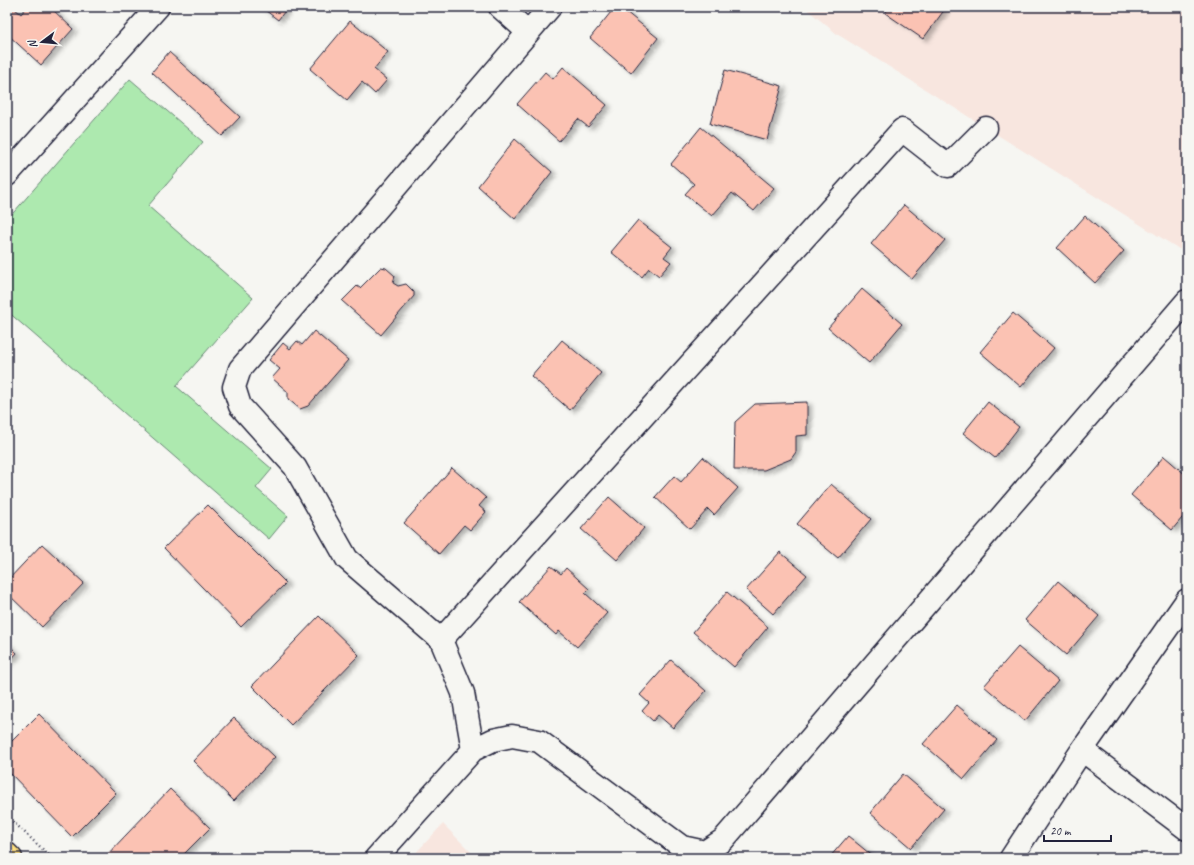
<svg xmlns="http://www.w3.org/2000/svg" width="1194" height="865" font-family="Caveat,sans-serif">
<defs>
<filter id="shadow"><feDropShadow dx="4.5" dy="2.5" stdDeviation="2" flood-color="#0004"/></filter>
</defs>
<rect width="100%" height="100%" fill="#f6f6f2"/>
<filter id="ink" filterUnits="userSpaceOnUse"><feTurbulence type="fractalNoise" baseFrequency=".025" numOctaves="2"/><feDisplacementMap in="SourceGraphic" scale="8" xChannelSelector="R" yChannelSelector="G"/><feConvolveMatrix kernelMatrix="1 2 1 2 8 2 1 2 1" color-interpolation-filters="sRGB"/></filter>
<g filter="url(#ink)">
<path fill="#f8e6df" d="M804,7h383v247l-350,-220z
M443,824l34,34h-66z"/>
<path fill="#ade9af" stroke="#688675" d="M130,79l73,63 -55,64 105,92 -77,88 96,83 -16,19 32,28 -19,23 -262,-228v-91z"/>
<path fill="#fbc2b3" stroke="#22223b" filter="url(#shadow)" d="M27,7h23l23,22 -32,36 -34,-31v-19l7,-7 7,6z
M261,7h27l-10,13z
M615,7h5l38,31 -27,35 -41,-35z
M890,7h52l3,2 -22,30 -38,-26z
M350,21l38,31 -14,17 13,11 -12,14 -13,-12 -15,18 -37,-31z
M169,52l71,65 -18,19 -70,-64z
M563,67l44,38 -19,22 -10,-8 -19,22 -42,-37 28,-32 8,7z
M725,70l57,16 -15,54 -57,-16z
M701,127l73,61 -20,23 -22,-18 -20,23 -27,-22 9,-10 -23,-20z
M515,139l37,33 -37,47 -37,-33z
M904,205l41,35 -33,39 -41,-35z
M1085,216l39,35 -29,32 -38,-35z
M638,220l34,27 -8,10 7,5 -12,14 -10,-8 -7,9 -31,-25z
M381,267l5,1 9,8 -2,7 5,3 8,-2 8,8v4l-33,39 -39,-34 15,-15 3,2z
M862,289l40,35 -33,39 -41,-35z
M1013,313l41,35 -33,39 -41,-35z
M314,331l34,29 -40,46 -8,3 -12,-10v-7l-16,-14 8,-9 -11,-9 14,-17 7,6 7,-8 5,4z
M562,340l39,33 -31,37 -39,-34z
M807,402v33l-11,1v16l-5,7 -27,11h-30l1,-48 20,-18z
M988,402l31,25 -24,31 -32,-25z
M1164,456l23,20v36l-15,18 -41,-35z
M703,457l35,31 -24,27 -6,-6 -18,20 -35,-32 19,-21 7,6z
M452,468l34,30 -7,8 7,6 -16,18 -6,-5 -25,29 -35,-31z
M831,484l40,35 -33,39 -41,-34z
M609,497l35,31 -27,32 -36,-31z
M208,505l78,78 -45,44 -77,-79z
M42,544l42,39 -42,44 -35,-34v-12z
M780,552l27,23 -34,39 -27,-24z
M551,566l10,8 5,-6 23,21 -4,4 22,20 -30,34 -18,-16 -3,4 -37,-33z
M1058,581l41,35 -33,39 -41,-35z
M727,592l41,35 -34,40 -41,-35z
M319,616l40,39 -68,70 -39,-39z
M7,643l10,10 -10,11z
M1018,647l40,34 -33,40 -41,-35z
M671,660l35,31 -33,37 -15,-13 -5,6 -11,-10 7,-8 -9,-8z
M957,705l40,35 -33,39 -41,-35z
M39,714l77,79 -44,44 -65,-67v-24z
M234,718l41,39 -41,44 -41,-40z
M903,774l41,35 -33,39 -41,-35z
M170,789l40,39 -30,30h-76z
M848,836l27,22h-46z"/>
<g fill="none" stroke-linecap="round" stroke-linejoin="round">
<defs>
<path id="minor" d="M500,7l28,25
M7,175l151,-168
M441,640l461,-510 46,36 38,-38
M473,750l20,-10 19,-4 27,5 143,106 23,5 18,-12 464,-539
M1082,750l105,79
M376,858l97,-108 -10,-57 -22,-53 -94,-81 -52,-92 -55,-61 -6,-19 6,-18 310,-362
M1011,858l71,-108 105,-150"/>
<path id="major" d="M7,854l4,4"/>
</defs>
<use href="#minor" stroke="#22223b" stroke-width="25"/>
<use href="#major" stroke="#22223b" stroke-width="25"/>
<path stroke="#22223b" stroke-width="2.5" stroke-dasharray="1 3" stroke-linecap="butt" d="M7,816l45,42"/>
<use href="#minor" stroke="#f6f6f2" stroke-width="22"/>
<use href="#major" stroke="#fedf80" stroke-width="22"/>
</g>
</g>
<rect width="1194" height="865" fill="none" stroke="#f6f6f2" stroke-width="24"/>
<rect x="12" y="12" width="1170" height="841" fill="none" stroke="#22223b" stroke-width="1.5" filter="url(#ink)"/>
<g transform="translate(42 42) rotate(254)" stroke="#f6f6f2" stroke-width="3" paint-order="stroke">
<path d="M0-3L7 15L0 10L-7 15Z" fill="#22223b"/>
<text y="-6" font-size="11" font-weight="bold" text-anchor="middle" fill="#22223b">N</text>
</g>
<path d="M1044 835v6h67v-6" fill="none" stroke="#22223b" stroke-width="2"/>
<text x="1050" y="835" font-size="12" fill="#22223b" stroke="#f6f6f2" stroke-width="3" paint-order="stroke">20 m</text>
</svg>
